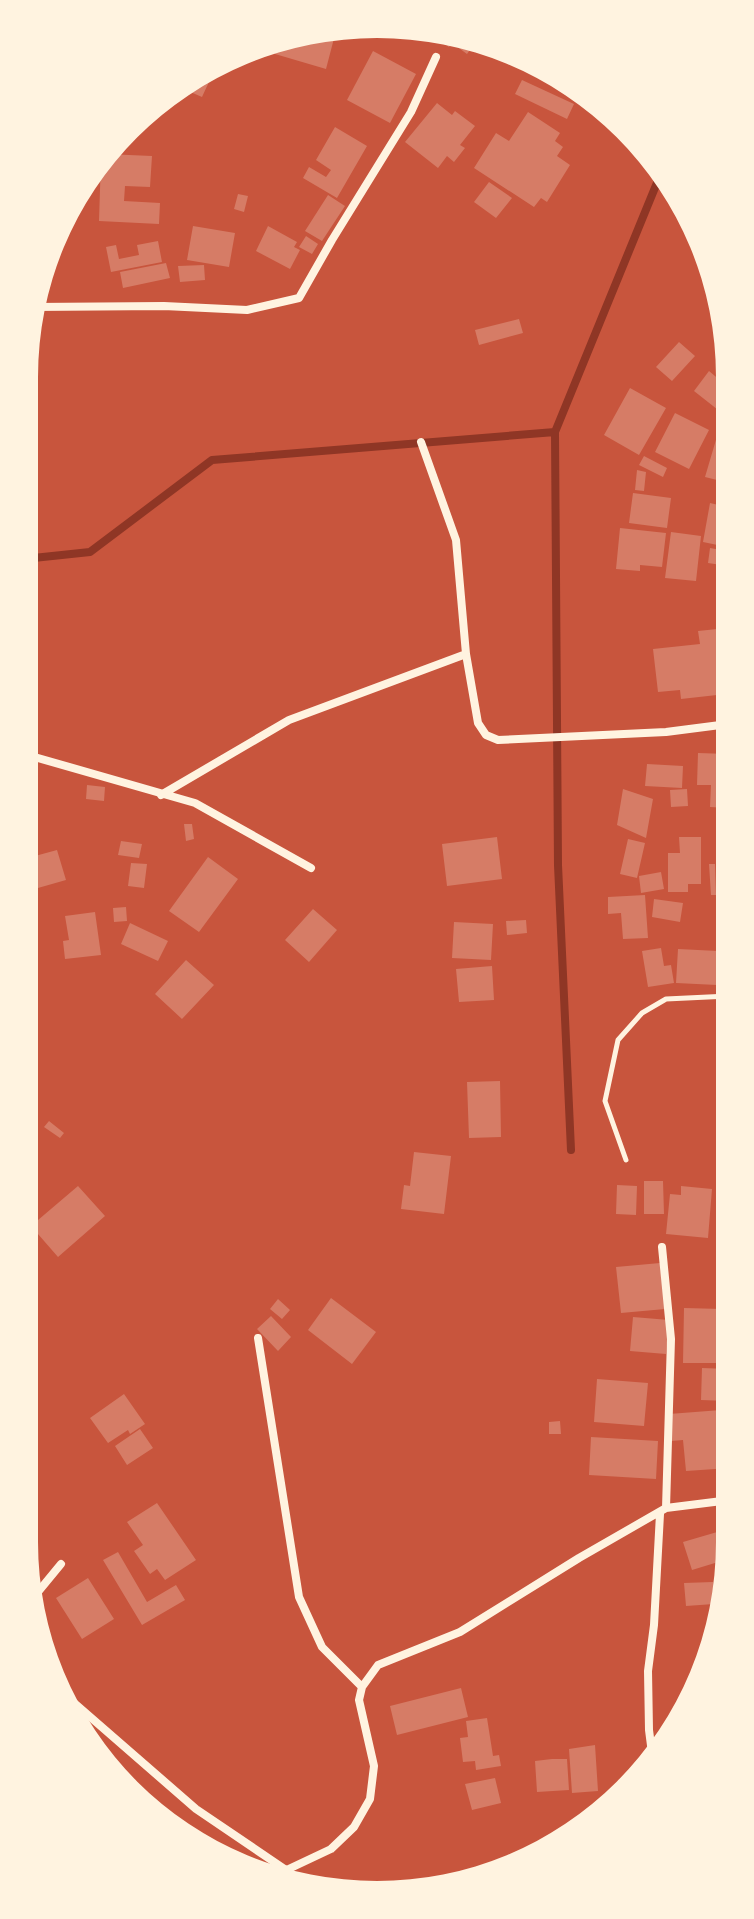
<svg xmlns="http://www.w3.org/2000/svg" width="754" height="1919" font-family="Spectral,serif">
<rect width="100%" height="100%" fill="#c8553d"/>
<g fill="none" stroke-linecap="round" stroke-linejoin="round">
<path stroke="#8f3625" stroke-width="8" d="M24,559l66,-7 122,-92 343,-28
M571,1150l-13,-285 -3,-433 106,-259"/>
</g>
<path fill="#d67c66" d="M331,27h6l-11,42 -51,-15 2,-9z
M427,33l42,3 8,4 -10,14 -15,-11 -3,4 -15,-11 -4,5 -5,-4z
M373,51l43,23 -26,49 -43,-23z
M208,69l6,2 -12,26 -21,-9 20,-17z
M522,80l52,24 -7,15 -52,-25z
M437,103l15,12 3,-4 20,15 -15,19 5,3 -11,14 -7,-6 -9,12 -33,-26z
M528,112l32,21 -5,8 8,6 -6,9 13,9 -23,37 -6,-4 -7,9 -60,-39 22,-35 13,8z
M335,127l32,19 -30,52 -34,-20 6,-11 17,10 5,-7 -15,-10z
M106,154l46,2 -2,31 -25,-1 -1,15 36,2 -1,21 -60,-3 2,-63z
M489,182l23,16 -16,20 -22,-16z
M238,194l10,2 -4,16 -10,-3z
M328,195l17,11 -23,35 -17,-10z
M193,226l42,7 -6,34 -42,-7z
M268,226l29,16 -3,5 6,3 -10,19 -34,-18z
M306,236l12,8 -6,10 -13,-7z
M158,241l4,21 -51,10 -5,-25 10,-2 3,14 20,-4 -2,-10z
M166,263l4,15 -47,10 -3,-16z
M204,265l1,15 -25,2 -2,-16z
M519,319l4,14 -44,12 -4,-15z
M679,342l16,14 -23,25 -16,-14z
M709,371l18,15v31l-33,-26z
M630,388l36,20 -27,47 -35,-20z
M675,413l34,17 -20,39 -34,-17z
M718,433l9,2v23l-6,23 -16,-4z
M644,456l23,12 -4,9 -24,-12z
M637,470l9,2 -2,19 -9,-1z
M633,493l38,5 -4,30 -38,-5z
M710,503l17,4v40l-24,-5z
M620,528l46,5 -4,34 -22,-2v6l-24,-2z
M671,532l30,4 -5,45 -31,-3z
M710,548l17,3 1,15 -20,-3z
M728,575v39l-1,1 -11,-37z
M727,628l1,27 -6,1 4,38 -45,5 -1,-9 -22,2 -5,-43 47,-5 -2,-13z
M698,753l30,1v54l-18,-1 1,-22h-14z
M647,764l36,2 -1,22 -37,-2z
M87,785l18,2 -1,14 -18,-2z
M623,789l30,10 -7,39 -29,-13z
M687,789l1,17 -17,1 -1,-17z
M184,824h8l2,15 -8,2z
M497,837l5,42 -55,7 -5,-42z
M679,837h22v47h-13v8h-20v-39h12z
M628,839l17,4 -8,35 -17,-4z
M121,841l21,3 -3,14 -21,-3z
M57,850l9,30 -42,12v-33z
M208,857l30,22 -39,53 -30,-21z
M131,863l16,1 -3,24 -16,-2z
M719,863h9v59h-7z
M709,864h6l1,31h-5z
M661,872l3,17 -23,4 -2,-17z
M645,895l3,43 -25,1 -2,-26 -13,1v-17z
M654,899l29,4 -3,19 -28,-5z
M126,907l1,14 -13,1 -1,-14z
M313,909l24,21 -28,32 -24,-22z
M95,912l6,43 -36,4 -2,-18 6,-1 -4,-24z
M526,920l1,13 -20,2 -1,-14z
M454,922l39,2 -2,36 -39,-2z
M130,923l38,18 -10,20 -37,-17z
M661,948l3,18 7,-1 3,18 -26,4 -6,-36z
M678,949l40,2 -1,34 -41,-2z
M186,960l28,25 -32,34 -27,-25z
M492,966l2,34 -35,2 -3,-33z
M500,1081l1,56 -32,1 -2,-56z
M49,1121l15,12 -4,5 -16,-11z
M414,1152l37,4 -7,58 -43,-5 3,-24 6,1z
M24,1168l12,6 -12,25z
M644,1181h19l1,33h-20z
M617,1185l20,1 -1,29 -20,-1z
M78,1186l27,30 -47,41 -27,-31z
M681,1186l31,3 -4,49 -42,-4 4,-40 11,1z
M660,1263l5,46 -44,4 -5,-46z
M331,1298l45,34 -24,32 -44,-34z
M278,1299l12,11 -8,9 -12,-10z
M684,1308l38,1 -1,54h-38z
M271,1316l20,21 -13,14 -21,-22z
M633,1317l36,3 -3,34 -36,-3z
M702,1368l27,1 -1,32 -27,-1z
M597,1379l51,4 -4,43 -50,-4z
M124,1394l21,30 -15,10 -2,-4 -20,13 -18,-25z
M721,1410l1,18h5l3,40 -44,3 -3,-31 -12,1 -2,-27z
M560,1421l1,13h-12v-12z
M140,1429l13,19 -26,17 -12,-19z
M591,1437l67,4 -2,38 -67,-4z
M157,1503l39,57 -31,20 -8,-11 -7,5 -16,-23 9,-6 -16,-23z
M724,1530l5,17 -1,12 -36,11 -9,-28z
M118,1552l29,50 29,-17 9,15 -43,25 -39,-65z
M88,1578l26,41 -32,20 -26,-41z
M713,1582l1,22 -28,2 -2,-23z
M461,1688l7,29 -71,18 -7,-29z
M487,1718l6,38 6,-1 2,11 -25,4 -1,-9 -12,1 -3,-24 8,-1 -2,-16z
M595,1745l3,46 -26,2 -3,-44z
M552,1759h15l2,31 -32,2 -2,-31z
M495,1778l6,25 -29,7 -7,-26z
M454,1877l1,8 -9,3 -19,1 -2,-8z"/>
<g fill="none" stroke-linecap="round" stroke-linejoin="round">
<path stroke="#fff3e0" stroke-width="5" d="M626,1160l-21,-59 13,-61 24,-27 24,-14 63,-3"/>
<path stroke="#fff3e0" stroke-width="8" d="M33,307l131,-1 83,4 52,-12 33,-58 79,-128 25,-55
M421,442l35,98 10,114 12,69 8,12 12,5 168,-8 62,-8
M24,754l171,49 116,65
M161,795l128,-75 177,-66
M662,1247l9,92 -5,169
M258,1338l41,259 23,50 40,40
M33,1598l28,-34
M65,1695l131,114 90,61
M653,1761l-4,-31 -1,-59 6,-46 6,-111
M278,1874l53,-25 23,-22 16,-28 4,-33 -15,-66 3,-13 16,-22 82,-33 119,-74 87,-50 64,-8"/>
</g>
<path d="M0 0H754V1919H0ZM377 38H377A339 339 0 0 1 716 377V1542A339 339 0 0 1 377 1881H377A339 339 0 0 1 38 1542V377A339 339 0 0 1 377 38Z" fill="#fff3e0" fill-rule="evenodd"/>
</svg>
